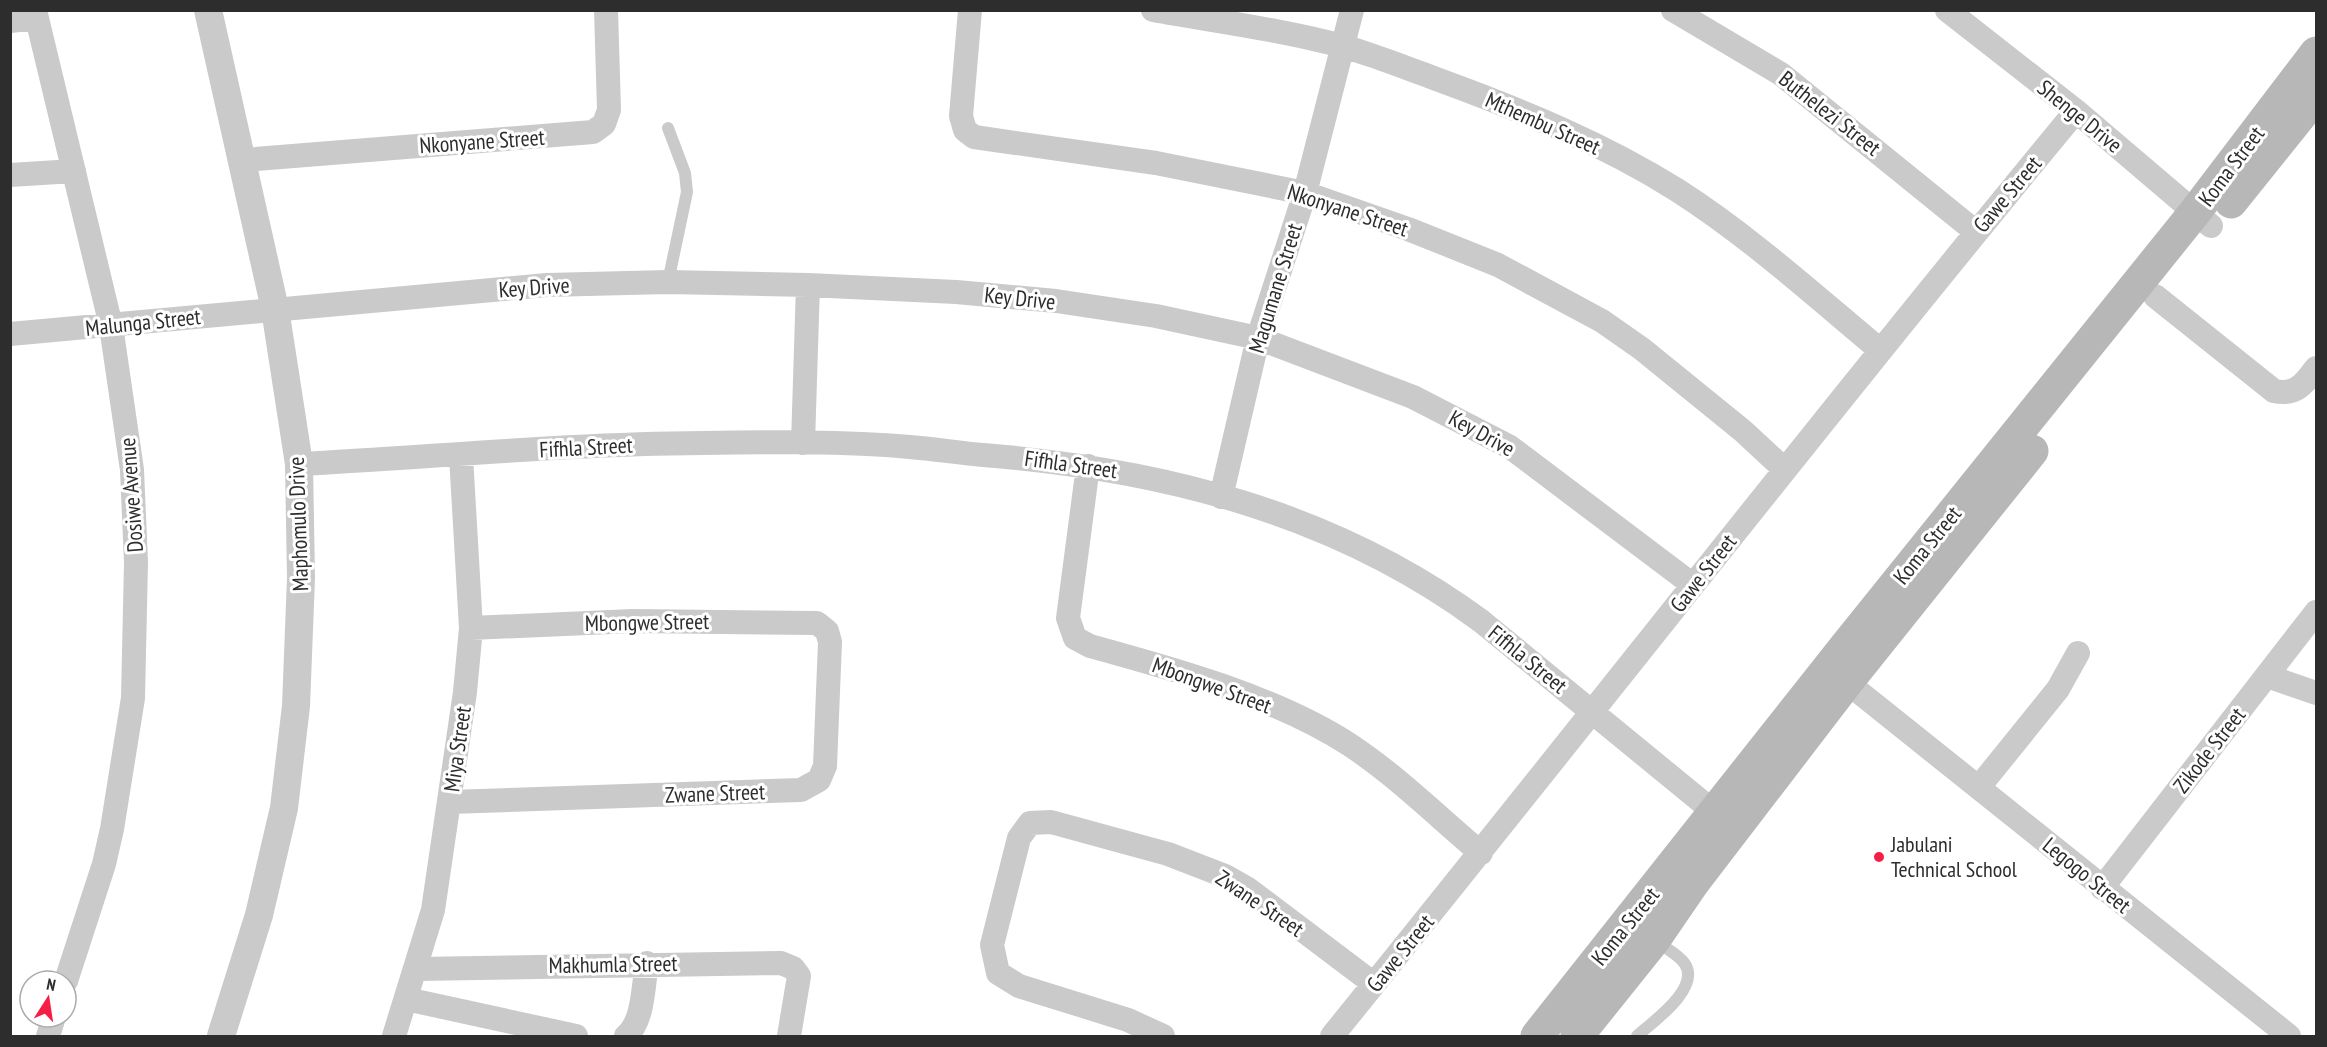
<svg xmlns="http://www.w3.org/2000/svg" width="2327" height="1047" font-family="'PT Sans Narrow',sans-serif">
<rect width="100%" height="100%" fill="#fff"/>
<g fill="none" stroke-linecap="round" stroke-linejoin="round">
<path stroke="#cacaca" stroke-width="12" d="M668,282l19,-90 -2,-19 -17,-45
M1637,1036c14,-13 64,-47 48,-72 -6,-9 -20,-16 -29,-23"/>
<path stroke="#cacaca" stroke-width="24" d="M35,10l76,316 21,144 4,92 -3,136 -21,131 -8,35 -38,117
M970,10l-9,106 4,14 9,7 182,26 149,30 103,36 90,36 104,56 40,28 101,82 42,39
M1153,10c55,10 111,17 165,30 41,9 81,25 121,40 82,30 163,63 238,110 72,46 137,105 203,160
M1673,10l108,64 195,158
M1947,10l129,101 135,115
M10,21l27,-3
M243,160l350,-28 11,-8 5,-14 -3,-100
M10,175l64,-4
M2155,296l119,95c22,5 31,-8 42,-23
M10,334l537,-49 121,-3 140,3 148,7 100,9 100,15 102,22 155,59 97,50 183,138
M803,443l5,-158
M299,464c134,-7 269,-20 403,-21 69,-1 140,-2 208,4 25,2 49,6 73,8 178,14 352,58 498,166l244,200
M1088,466l-20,152 7,20 15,8c84,23 186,51 260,99 47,31 88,72 131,108
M1221,497l37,-159 47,-145 47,-183
M1834,672l455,364
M2267,676l49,17
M1979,787l79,-98 20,-36
M450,802l351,-12 18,-10 6,-14 5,-124 -3,-11 -10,-8 -184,-2 -162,7
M2102,888l214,-276
M417,969l364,-6 12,5 6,8 -10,60
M406,999l170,37
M48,1036l6,-19
M394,1036l39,-126 32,-218 6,-64 -10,-172
M626,1036c18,-15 17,-51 21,-73
M1163,1036l-35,-16 -109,-34 -21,-13 -6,-28 27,-107 11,-15 21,-1 117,32 57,22 23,13 126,95
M1332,1036c249,-307 492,-620 744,-925"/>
<path stroke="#cacaca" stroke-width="28" d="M208,10l67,299 24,155 2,114 -5,128 -12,102 -25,107 -38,121"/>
<path stroke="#b7b7b7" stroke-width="33" d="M2231,202l85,-106
M1537,1036l308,-389 350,-435 121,-159
M1577,1036l77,-96 39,-57 154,-201 185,-231"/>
</g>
<circle fill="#f51e46" stroke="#fff" stroke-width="2" cx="1879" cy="857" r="6"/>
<g text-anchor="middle" stroke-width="6" stroke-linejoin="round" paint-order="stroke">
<g font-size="22" fill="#2d2d2d" stroke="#fff">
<text transform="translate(1830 113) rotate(38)" y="8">Buthelezi Street</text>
<text transform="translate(2080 116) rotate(39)" y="8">Shenge Drive</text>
<text transform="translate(1543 123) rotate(24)" y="8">Mthembu Street</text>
<text transform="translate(482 141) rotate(-4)" y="8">Nkonyane Street</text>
<text transform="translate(2231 166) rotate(-53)" y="8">Koma Street</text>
<text transform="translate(2007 194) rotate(-50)" y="8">Gawe Street</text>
<text transform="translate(1348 210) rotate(18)" y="8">Nkonyane Street</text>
<text transform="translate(534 287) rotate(-4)" y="8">Key Drive</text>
<text transform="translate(1275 288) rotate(-73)" y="8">Magumane Street</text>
<text transform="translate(1020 298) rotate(6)" y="8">Key Drive</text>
<text transform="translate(143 322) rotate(-6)" y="8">Malunga Street</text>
<text transform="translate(1482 433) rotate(29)" y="8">Key Drive</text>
<text transform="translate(586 447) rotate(-3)" y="8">Fifhla Street</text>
<text transform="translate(1071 464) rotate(8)" y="8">Fifhla Street</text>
<text transform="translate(131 495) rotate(-94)" y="8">Dosiwe Avenue</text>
<text transform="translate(298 524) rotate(-92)" y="8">Maphomulo Drive</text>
<text transform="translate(1927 545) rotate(-51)" y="8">Koma Street</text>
<text transform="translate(1703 573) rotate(-52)" y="8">Gawe Street</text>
<text transform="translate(647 622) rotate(-1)" y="8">Mbongwe Street</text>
<text transform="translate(1528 659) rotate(39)" y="8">Fifhla Street</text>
<text transform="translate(1212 685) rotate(20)" y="8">Mbongwe Street</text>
<text transform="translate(457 749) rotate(-82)" y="8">Miya Street</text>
<text transform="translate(2209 750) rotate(-52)" y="8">Zikode Street</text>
<text transform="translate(715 793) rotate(-2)" y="8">Zwane Street</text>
<text transform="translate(2087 875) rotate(39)" y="8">Legogo Street</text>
<text transform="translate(1260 903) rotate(34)" y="8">Zwane Street</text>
<text transform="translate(1625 926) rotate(-51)" y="8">Koma Street</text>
<text transform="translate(1400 953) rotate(-51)" y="8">Gawe Street</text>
<text transform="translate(613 964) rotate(-1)" y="8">Makhumla Street</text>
</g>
<g font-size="22" fill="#2d2d2d" stroke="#fff" text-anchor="start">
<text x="1891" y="852">Jabulani<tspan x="1891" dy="25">Technical School</tspan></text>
</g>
</g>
<rect width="2327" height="1047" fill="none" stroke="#2d2d2d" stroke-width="24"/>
<g transform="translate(48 999) rotate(12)"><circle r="28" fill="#ffffff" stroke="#ababab" stroke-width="1.5"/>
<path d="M0-4.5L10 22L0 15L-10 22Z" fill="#f51e46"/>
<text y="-9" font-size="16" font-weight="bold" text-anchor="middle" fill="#2d2d2d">N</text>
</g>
</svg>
